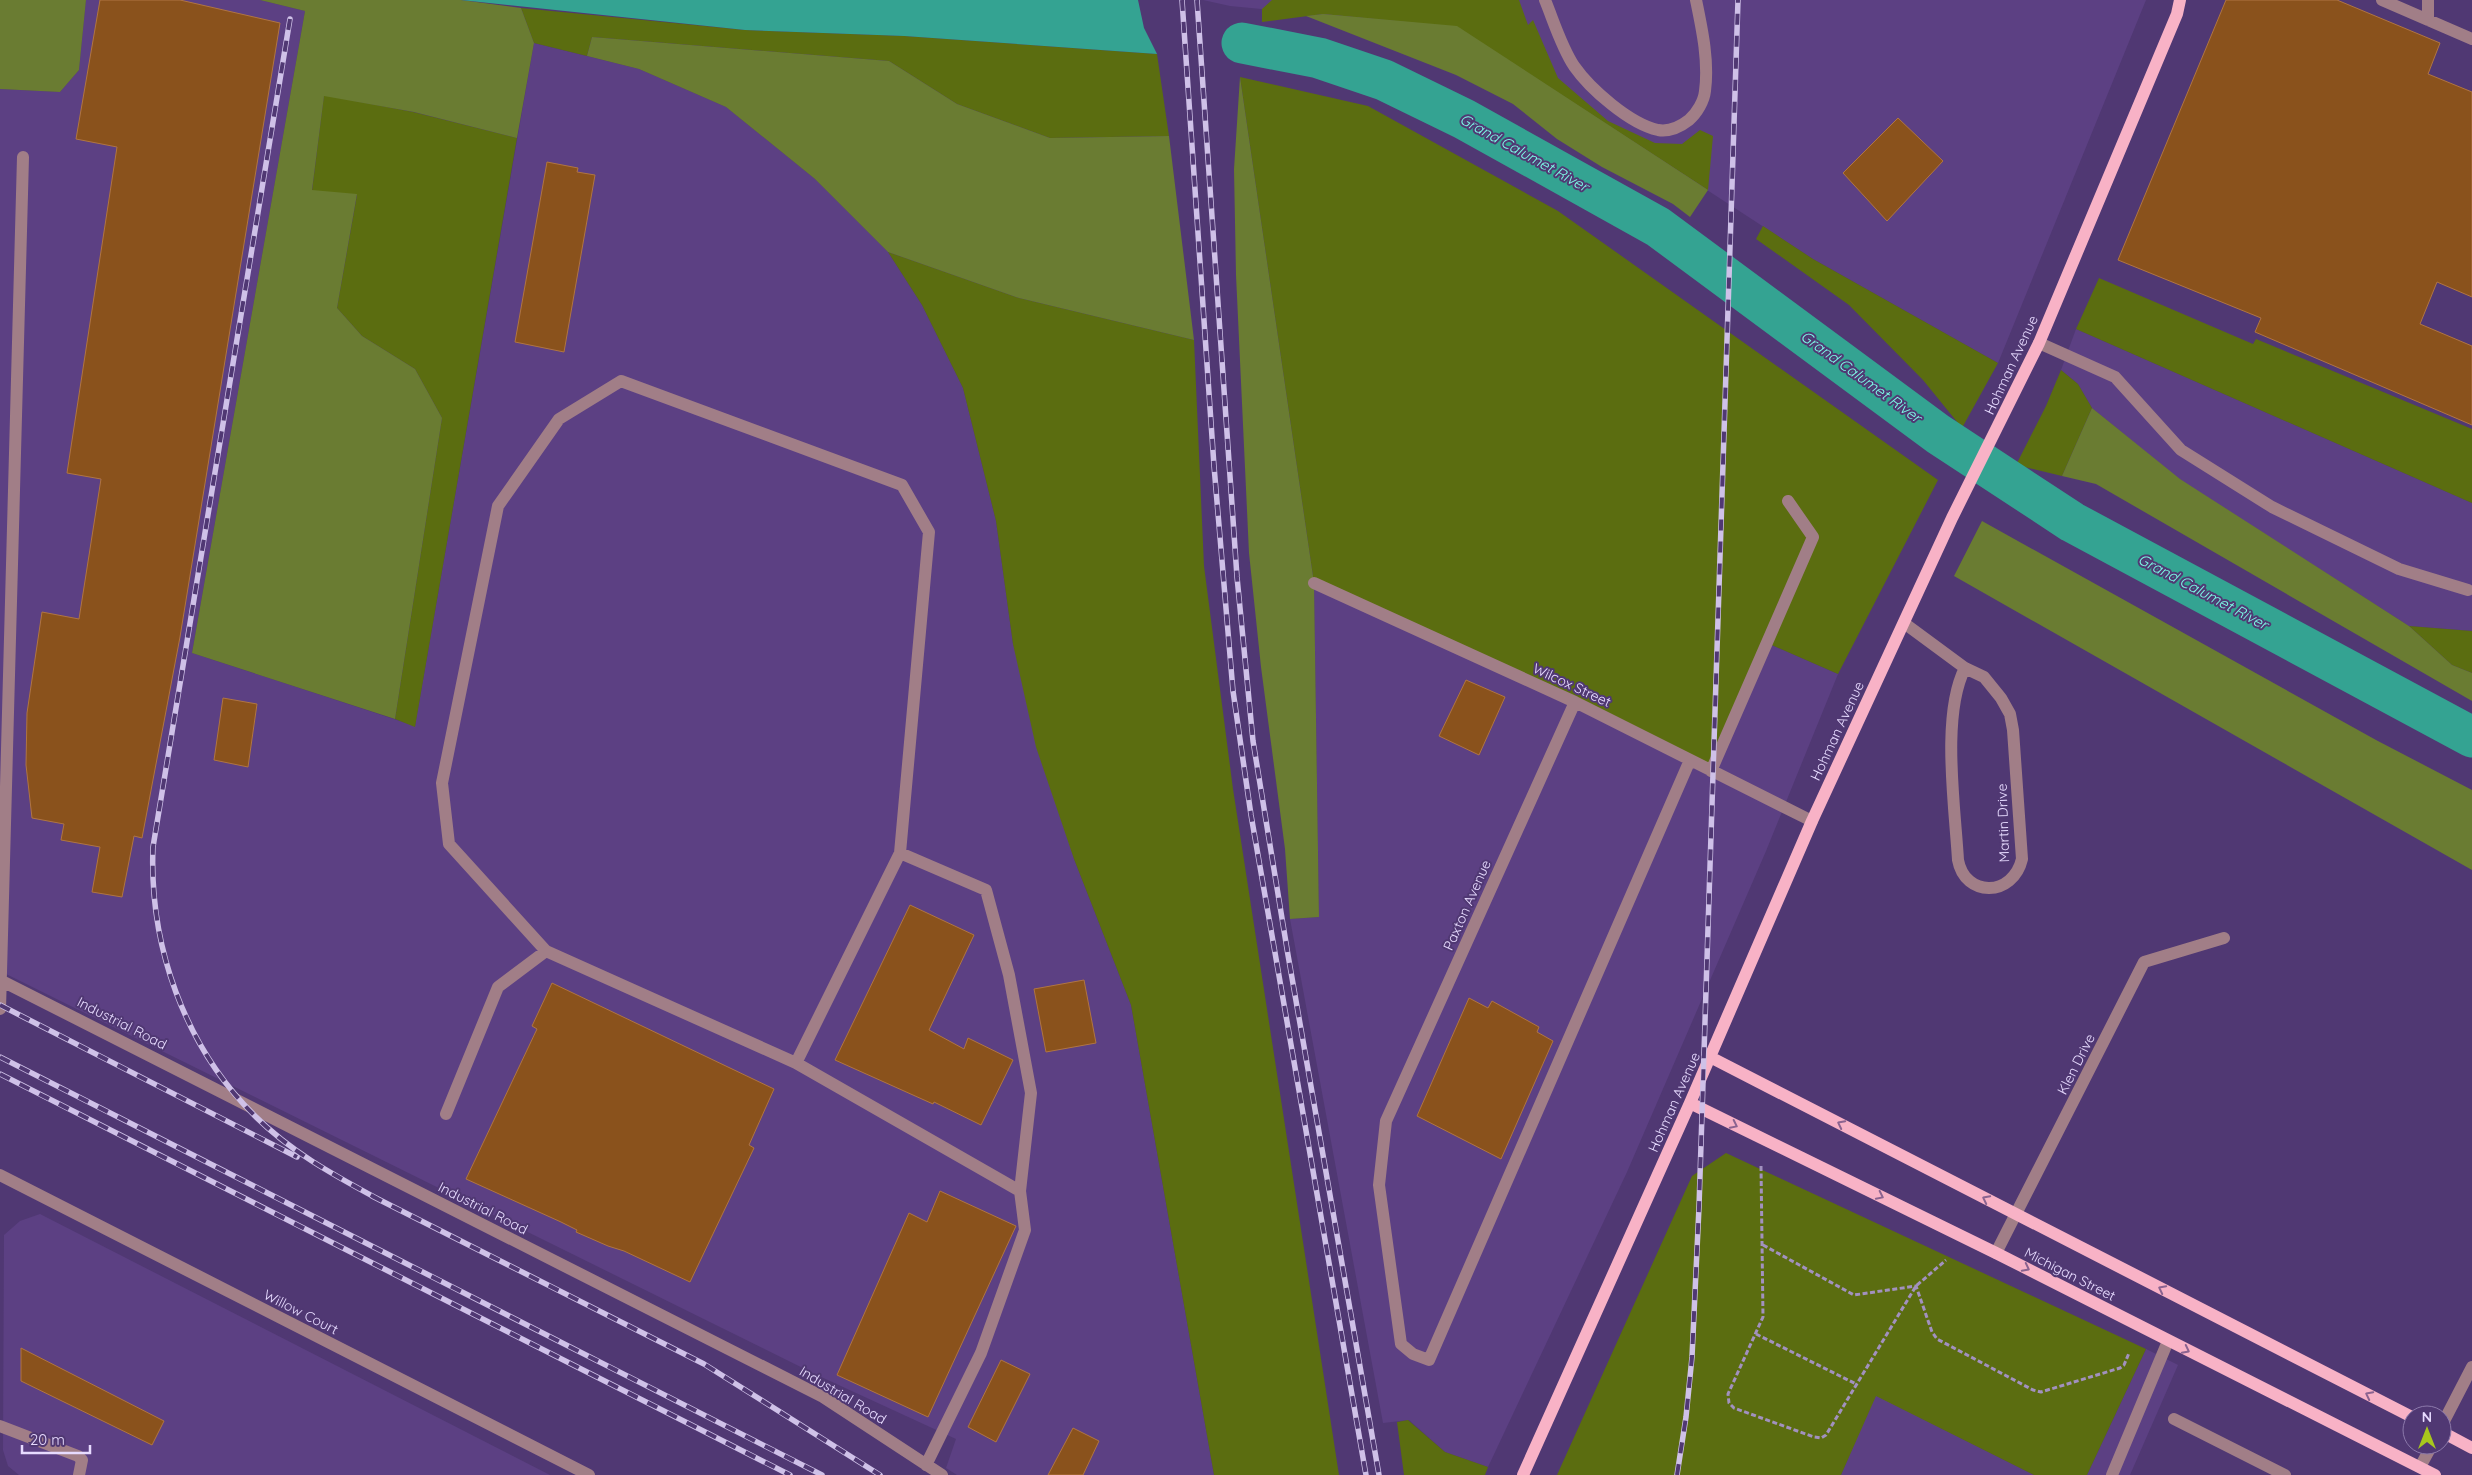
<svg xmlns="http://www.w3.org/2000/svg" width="2472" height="1475" font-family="Quicksand,sans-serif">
<rect width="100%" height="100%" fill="#503873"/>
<path fill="#5c4083" d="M86,0h174l45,11 -113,642 223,73 119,-683 105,26 87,38 89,72 73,73 34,53 41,83 33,133 17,123 61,215 57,146 83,470h-257l-11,-7 10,-29 -139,-64 -815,-403 -2,-28v-855l60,3 19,-22z
M1203,0h943l-148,363 -185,-104 -356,-232 -227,-21z
M2076,329l396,174v128l-63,-5 -230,-147 -87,-71 -14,-24 -17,-14z
M1314,583l453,60 71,31 -72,177 -139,321 -139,295 -43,-15 -36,-32 -26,3 -93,-504 29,-2z
M40,1214l510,261h-531l-11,-9 -5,-16 1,-215 16,-14z
M2146,1349l32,16 -48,110h-43z
M1875,1395l159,80h-193z"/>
<path fill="#5b6d10" d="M1272,0h247l9,25 5,-5 25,58 50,43 47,22 27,1 18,-14 13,6 -5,54 -251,-163 -134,-13 -61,8v-13z
M521,8l224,22 159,6 253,18 12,82 -119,2 -93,-34 -68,-43 -297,-24 -5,19 -53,-13z
M1240,77l128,29 190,105 380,269 -100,194 -71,-31 -56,128 -397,-188z
M324,95l89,17 104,26 -102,589 -20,-8 47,-301 -27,-49 -53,-33 -25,-28 20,-113 -45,-4z
M1763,226l50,33 185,104 -36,65 -39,-48 -74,-75 -93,-66z
M888,252l131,46 175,42 10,226 29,223 106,686h-125l-83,-470 -57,-146 -38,-112 -23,-103 -17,-123 -33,-133 -41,-83z
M2099,278l154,66 3,-5 216,90v74l-396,-174z
M2061,370l17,14 14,24 -30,68 -46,-11 30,-59z
M2409,626l63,5v42l-20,-8z
M1726,1153l420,196 -59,126h-53l-158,-79 -35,79h-284l135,-299z
M1408,1420l37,32 43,15 -3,8h-81l-7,-53z"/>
<path fill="#6a7c32" d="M0,0h86l-7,70 -19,22 -60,-3z
M260,0h201l60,8 13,35 -17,95 -103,-26 -90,-16 -12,94 45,4 -20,114 25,28 53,33 27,49 -47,301 -203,-66 113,-642z
M1323,14l134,12 251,164 -18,27 -17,-13 -71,-37 -45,-28 -44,-35 -57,-29 -150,-59z
M592,37l297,24 68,43 93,34 119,-2 25,204 -175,-42 -131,-46 -73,-73 -89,-72 -87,-38 -52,-13z
M1240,77l74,506 5,334 -29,2 -5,-70 -24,-182 -12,-114 -13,-278 -2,-106z
M2092,408l88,71 229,147 43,39 20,8v28l-376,-217 -34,-8z
M1982,521l394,219 96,50v80l-518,-294z"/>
<path fill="#34a392" d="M461,0h677l6,28 13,26 -253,-18 -159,-6z"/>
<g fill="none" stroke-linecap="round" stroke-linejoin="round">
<path stroke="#34a392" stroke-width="41" d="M1242,43l77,15 65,22 80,39 194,108 280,207 134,88 400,215"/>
</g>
<path fill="#8a521c" stroke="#b07542" d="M100,0h80l100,23 -100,614 -38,201 -8,-2 -12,61 -30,-5 8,-45 -39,-7 3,-16 -32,-6 -6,-53 1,-52 15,-101 37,7 22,-140 -34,-6 50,-326 -41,-8z
M2226,0h111l103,43 -12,31 44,18v205l-35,-15 -17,42 52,22v79l-217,-93 6,-14 -143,-58z
M1898,118l45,43 -56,60 -44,-48z
M547,162l31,6 -1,4 18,3 -31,177 -49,-10z
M1466,680l39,17 -26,58 -40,-19z
M223,698l34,6 -9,63 -34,-7z
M910,905l64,30 -45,95 35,19 4,-11 45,22 -32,65 -47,-23 -1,2 -98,-44z
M1084,980l12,63 -50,9 -12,-63z
M552,983l222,106 -25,56 5,3 -64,134 -66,-31 -16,-5 -32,-14 1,-2 -16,-8 -95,-43 71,-150 -5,-3z
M1469,998l19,10 4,-7 47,26 -2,5 16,9 -52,118 -84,-43z
M940,1191l76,35 -88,191 -91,-42 72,-162 18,9z
M21,1348l143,73 -12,24 -131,-64z
M1001,1360l29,14 -34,68 -28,-15z
M1073,1428l26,13 -16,34h-35z"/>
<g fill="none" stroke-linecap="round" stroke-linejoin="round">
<path stroke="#a291bf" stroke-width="3" stroke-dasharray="5 2.5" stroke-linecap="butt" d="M1761,1166l2,151 -35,77 1,9 5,5 80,29 7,1 5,-3 90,-149 30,-26
M1763,1245l91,50 62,-9 16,46 5,7 96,51 8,2 79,-24 4,-3 5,-12
M1756,1334l100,50"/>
<path stroke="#a17e87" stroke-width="12" d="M1545,0c9,22 16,46 29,66 16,23 56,58 84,64 12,2 22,-3 31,-10 8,-7 15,-19 16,-29 4,-30 -3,-62 -9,-91
M2382,0l90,39
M2428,0v20
M2039,343l76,34 66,73 91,57 127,62 69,21
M1314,583l261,119 237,119
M1904,623l61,45 19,9 17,21 9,16 3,16 9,129c-9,38 -57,39 -64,1 -3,-53 -17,-145 7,-192
M1575,702l-189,419 -7,64 22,159 12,10 16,6 261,-600
M1711,771l102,-234 -25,-36
M900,853l86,37 23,85 22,118 -11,98
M546,951l-97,-107 -7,-61 56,-277 61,-87 62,-38 281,104 27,47 -29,321 -104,210
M2,981l821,416 119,78
M0,1009l23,-852
M446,1114l52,-127 48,-36 250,112 224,128 5,39 -44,123 -55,112
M0,1175l589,300
M1996,1253l148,-291 80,-24
M2174,1419l111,56
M2442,1425l30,-58
M0,1426l78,30 4,4 -3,15
M2420,1467l12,-22
M2112,1475l56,-134"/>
<path stroke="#f8b2c6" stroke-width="12" d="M1710,1057l702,360
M1690,1103l306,150 439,222
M2442,1432l30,16
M1523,1475l167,-372 122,-282 140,-303 87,-175 138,-329 3,-14"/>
<defs>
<path id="rail" d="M1182,0l32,466 19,225 18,124 115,660
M1197,0l40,577 16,164 35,214 91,520
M290,19l-137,828c-4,98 31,199 102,269 36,36 79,59 123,83
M0,1005l297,152
M0,1057l822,418
M0,1074l790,401
M372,1196l332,168 176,111
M1677,1475l9,-58 6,-60 7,-150 39,-1207"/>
</defs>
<use href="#rail" stroke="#cfc1e8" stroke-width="5.5"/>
<use href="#rail" stroke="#503873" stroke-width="4" stroke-dasharray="11" stroke-linecap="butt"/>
</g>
<defs><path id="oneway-chevron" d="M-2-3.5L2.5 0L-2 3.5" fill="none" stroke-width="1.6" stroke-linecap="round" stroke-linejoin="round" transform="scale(1.25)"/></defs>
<g stroke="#8b6390">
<use href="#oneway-chevron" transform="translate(1841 1124) rotate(-153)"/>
<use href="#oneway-chevron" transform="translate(1734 1125) rotate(26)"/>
<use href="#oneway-chevron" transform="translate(1880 1196) rotate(26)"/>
<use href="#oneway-chevron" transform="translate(1986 1199) rotate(-153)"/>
<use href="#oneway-chevron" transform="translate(2026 1268) rotate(27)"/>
<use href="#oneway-chevron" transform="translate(2162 1289) rotate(-153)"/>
<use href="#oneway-chevron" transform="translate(2186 1350) rotate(27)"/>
<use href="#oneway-chevron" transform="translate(2369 1395) rotate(-153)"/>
</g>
<g text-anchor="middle" stroke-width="4" stroke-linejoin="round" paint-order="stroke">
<g font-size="14" fill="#e7dbff" stroke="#503873">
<text transform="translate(2011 365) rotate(-65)" y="5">Hohman Avenue</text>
<text transform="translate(1572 685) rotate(25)" y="5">Wilcox Street</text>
<text transform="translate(1837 731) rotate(-65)" y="5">Hohman Avenue</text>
<text transform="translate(2003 823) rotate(-92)" y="5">Martin Drive</text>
<text transform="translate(1467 905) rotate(-66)" y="5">Paxton Avenue</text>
<text transform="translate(122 1023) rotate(27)" y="5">Industrial Road</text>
<text transform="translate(2076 1064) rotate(-63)" y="5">Klen Drive</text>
<text transform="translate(1674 1102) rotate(-66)" y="5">Hohman Avenue</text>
<text transform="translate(483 1208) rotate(27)" y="5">Industrial Road</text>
<text transform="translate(2070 1274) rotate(27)" y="5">Michigan Street</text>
<text transform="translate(301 1312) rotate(27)" y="5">Willow Court</text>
<text transform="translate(843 1395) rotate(31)" y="5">Industrial Road</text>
</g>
<g font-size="15" font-style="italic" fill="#7cfde7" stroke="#503873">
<text transform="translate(1524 153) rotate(29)" y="5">Grand Calumet River</text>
<text transform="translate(1861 377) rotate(36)" y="5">Grand Calumet River</text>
<text transform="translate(2203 592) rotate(28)" y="5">Grand Calumet River</text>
</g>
</g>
<g transform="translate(2427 1430)"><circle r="24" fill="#503873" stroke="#8c79ab"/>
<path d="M0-4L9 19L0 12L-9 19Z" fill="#a8c71d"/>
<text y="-8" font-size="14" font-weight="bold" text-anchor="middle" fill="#e7dbff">N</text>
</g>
<path d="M22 1445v8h68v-8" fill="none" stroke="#e7dbff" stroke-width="2.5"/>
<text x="30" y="1445" font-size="15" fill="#e7dbff" stroke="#503873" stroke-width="4" paint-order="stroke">20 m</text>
</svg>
